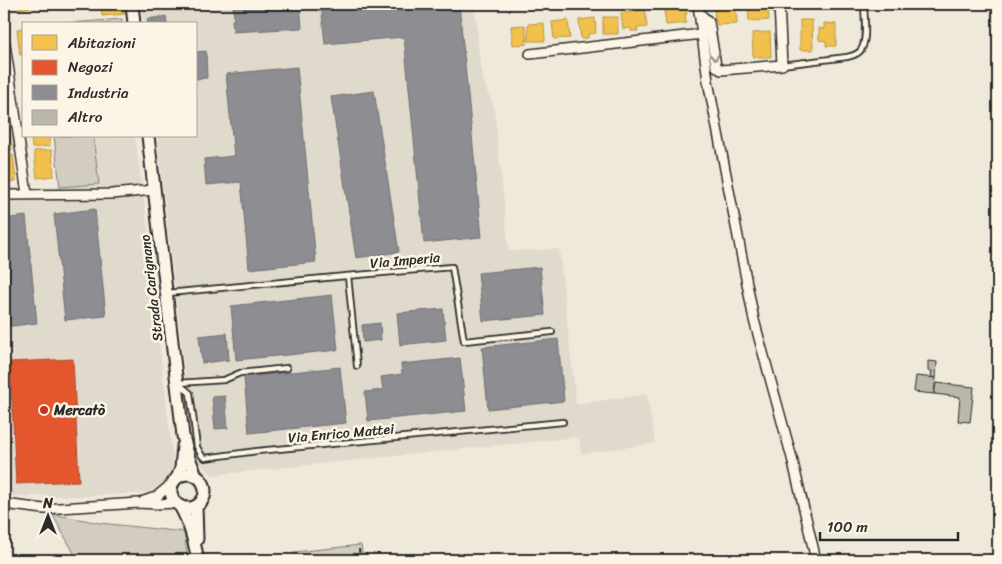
<svg xmlns="http://www.w3.org/2000/svg" width="1002" height="564" font-family="Sriracha,sans-serif">
<rect width="100%" height="100%" fill="#efe9da"/>
<filter id="ink" filterUnits="userSpaceOnUse"><feTurbulence type="fractalNoise" baseFrequency=".02" numOctaves="2"/><feDisplacementMap in="SourceGraphic" scale="10" xChannelSelector="R" yChannelSelector="G"/><feConvolveMatrix kernelMatrix="1 2 1 2 8 2 1 2 1" color-interpolation-filters="sRGB"/></filter>
<g filter="url(#ink)">
<path fill="#e0dacc" d="M141,4h334l5,62 6,23 8,18 15,144 50,-2 17,155 71,-10 8,49 -74,11 -2,-17 -366,38 -15,-12 -4,-9 -37,-318h39v-112h-53z
M93,136h42l28,203 -4,1 15,129 -7,11 -19,13 -61,3h-81l-2,-71v-237l56,-1 38,-3z"/>
<path fill="#d2cdc0" stroke="#7e7c76" d="M122,19v5h-66z
M54,136h39l6,48 -39,3z
M52,514l48,9 84,9 4,28h-110z
M361,545l2,15h-69v-8z"/>
<path fill="#f2c14e" stroke="#b69444" d="M18,4h17l1,2 -17,3z
M101,4h22l2,10 -23,2z
M714,4h22l1,20 -20,1v-4h-2z
M768,4l1,16 -20,1 -1,-16z
M686,6l1,8h-2l1,9 -20,2 -2,-16z
M645,10l2,17 -10,1 1,3h-7v-3l-8,1 -2,-16z
M603,17h15v17h-15z
M595,18l1,15 -8,1v4l-7,1 -2,-19z
M568,20l2,18 -16,1 -2,-17z
M800,20h12l1,30h-13z
M544,23l1,18h-17v-17z
M824,23l12,1v22h-10v-5l-7,-1v-12l5,1z
M525,25l2,19 -14,1 -2,-19z
M24,28v27h-4l-3,-26z
M770,32l1,25h-18l-1,-24z
M7,94l3,27 -6,1v-27z
M9,123l3,27h-8v-26z
M31,136h18l1,10 -18,2z
M52,150l2,26 -17,2 -3,-27z
M13,155l3,26 -12,1v-26z"/>
<path fill="#e4572e" stroke="#ac4a2d" d="M73,359l6,122 -63,3 -6,-122z"/>
<path fill="#8d8d92" stroke="#707073" d="M237,4h63l2,24 -69,4 -1,-12h2l-1,-13h5z
M321,4h138l23,233 -58,6 -20,-206 -79,7z
M166,16l1,8h-19l-1,-5z
M206,51l1,27 -11,1v-27z
M297,67l19,195 -67,7 -8,-87 -35,3 -2,-26 30,-3 -8,-82z
M374,91l25,161 -43,6 -25,-161z
M95,209l11,107 -41,4 -11,-106z
M26,216l11,107 -33,4v-108z
M540,267l5,48 -62,6 -5,-48z
M332,295l6,55 -102,10 -5,-54z
M443,309l3,31 -46,5 -3,-32z
M380,323l1,17 -18,2 -1,-17z
M227,333l2,27 -27,3 -3,-27z
M558,339l6,62 -76,8 -6,-62z
M460,358l6,53 -98,10 -3,-29 18,-2 -2,-13 21,-3 -1,-10z
M340,367l6,56 -97,10 -5,-56z
M225,396l3,32 -13,1 -3,-32z"/>
<path fill="#bcb7ac" stroke="#2b2b2b" d="M928,361l9,1 -1,16 -5,-1 1,-6h-4z
M916,376l20,2 -2,16 -20,-2z
M936,383l38,4 -4,35 -12,-1 2,-24 -26,-3z"/>
<g fill="none" stroke-linecap="round" stroke-linejoin="round">
<defs>
<path id="lane" d="M782,65l65,-8c5,-1 11,-3 14,-7 7,-10 3,-35 3,-46
M348,276l9,90
M168,293l178,-17 106,-9 12,74 88,-9
M178,383l46,-3 16,-7 47,-5
M179,384l11,9 7,54 5,9 3,2 52,-7 306,-29"/>
<path id="street" d="M698,4l10,77 46,239 38,138 24,102
M699,13l10,9 7,44 5,4 61,-5 -3,-61
M5,44l22,150
M530,54l172,-20
M4,195l108,-1 42,-4
M144,501l12,-4 17,-14
M4,504l40,5 95,-6 17,1 20,-1"/>
<path id="secondary" d="M132,4l2,20
M148,136l35,300 6,22 7,17
M171 491a17 17 0 1 1 34 0a17 17 0 1 1-34 0Z
M177,478l4,-9 2,-23
M180,506c10,17 14,35 18,54
M196,506l1,33"/>
</defs>
<use href="#lane" stroke="#2b2b2b" stroke-width="8"/>
<use href="#street" stroke="#2b2b2b" stroke-width="12"/>
<use href="#secondary" stroke="#2b2b2b" stroke-width="15"/>
<path stroke="#2b2b2b" stroke-width="2" stroke-dasharray="4 4" stroke-linecap="butt" d="M359,549l1,11"/>
<use href="#lane" stroke="#fcf5e5" stroke-width="4.5"/>
<use href="#street" stroke="#fcf5e5" stroke-width="9"/>
<use href="#secondary" stroke="#fcf5e5" stroke-width="11"/>
</g>
<defs><path id="oneway-chevron" d="M-2-3.5L2.5 0L-2 3.5" fill="none" stroke-width="1.6" stroke-linecap="round" stroke-linejoin="round" transform="scale(1.25)"/></defs>
<use stroke="#949088" href="#oneway-chevron" transform="translate(715 57) rotate(80)"/>
</g>
<circle fill="#c8321e" stroke="#fcf5e5" stroke-width="2" cx="44" cy="410" r="5"/>
<g text-anchor="middle" stroke-width="5" stroke-linejoin="round" paint-order="stroke">
<g font-size="14" fill="#2b2b2b" stroke="#fcf5e5">
<text transform="translate(405 260) rotate(-5)" y="5">Via Imperia</text>
<text transform="translate(151 288) rotate(-97)" y="5">Strada Carignano</text>
<text transform="translate(341 433) rotate(-5)" y="5">Via Enrico Mattei</text>
</g>
<g font-size="14" font-weight="bold" fill="#2b2b2b" stroke="#fcf5e5" text-anchor="start">
<text x="54" y="415">Mercatò</text>
</g>
</g>
<rect width="1002" height="564" fill="none" stroke="#fcf5e5" stroke-width="20"/>
<rect x="10" y="10" width="982" height="544" fill="none" stroke="#2b2b2b" stroke-width="2" filter="url(#ink)"/>
<rect x="22" y="22" width="175" height="115" fill="#fcf5e5" stroke="#a8a49b"/>
<rect x="32" y="35" width="25" height="15" fill="#f2c14e" stroke="#a8a49b"/>
<text x="68" y="48" font-size="15" fill="#2b2b2b">Abitazioni</text>
<rect x="32" y="60" width="25" height="15" fill="#e4572e" stroke="#a8a49b"/>
<text x="68" y="72" font-size="15" fill="#2b2b2b">Negozi</text>
<rect x="32" y="85" width="25" height="15" fill="#8d8d92" stroke="#a8a49b"/>
<text x="68" y="98" font-size="15" fill="#2b2b2b">Industria</text>
<rect x="32" y="110" width="25" height="15" fill="#bcb7ac" stroke="#a8a49b"/>
<text x="68" y="122" font-size="15" fill="#2b2b2b">Altro</text>
<g transform="translate(48 516)" stroke="#fcf5e5" stroke-width="4" paint-order="stroke">
<path d="M0-4L9 19L0 12L-9 19Z" fill="#2b2b2b"/>
<text y="-8" font-size="14" font-weight="bold" text-anchor="middle" fill="#2b2b2b">N</text>
</g>
<path d="M820 532v8h138v-8" fill="none" stroke="#2b2b2b" stroke-width="2.5"/>
<text x="827" y="532" font-size="15" fill="#2b2b2b" stroke="#fcf5e5" stroke-width="4" paint-order="stroke">100 m</text>
</svg>
